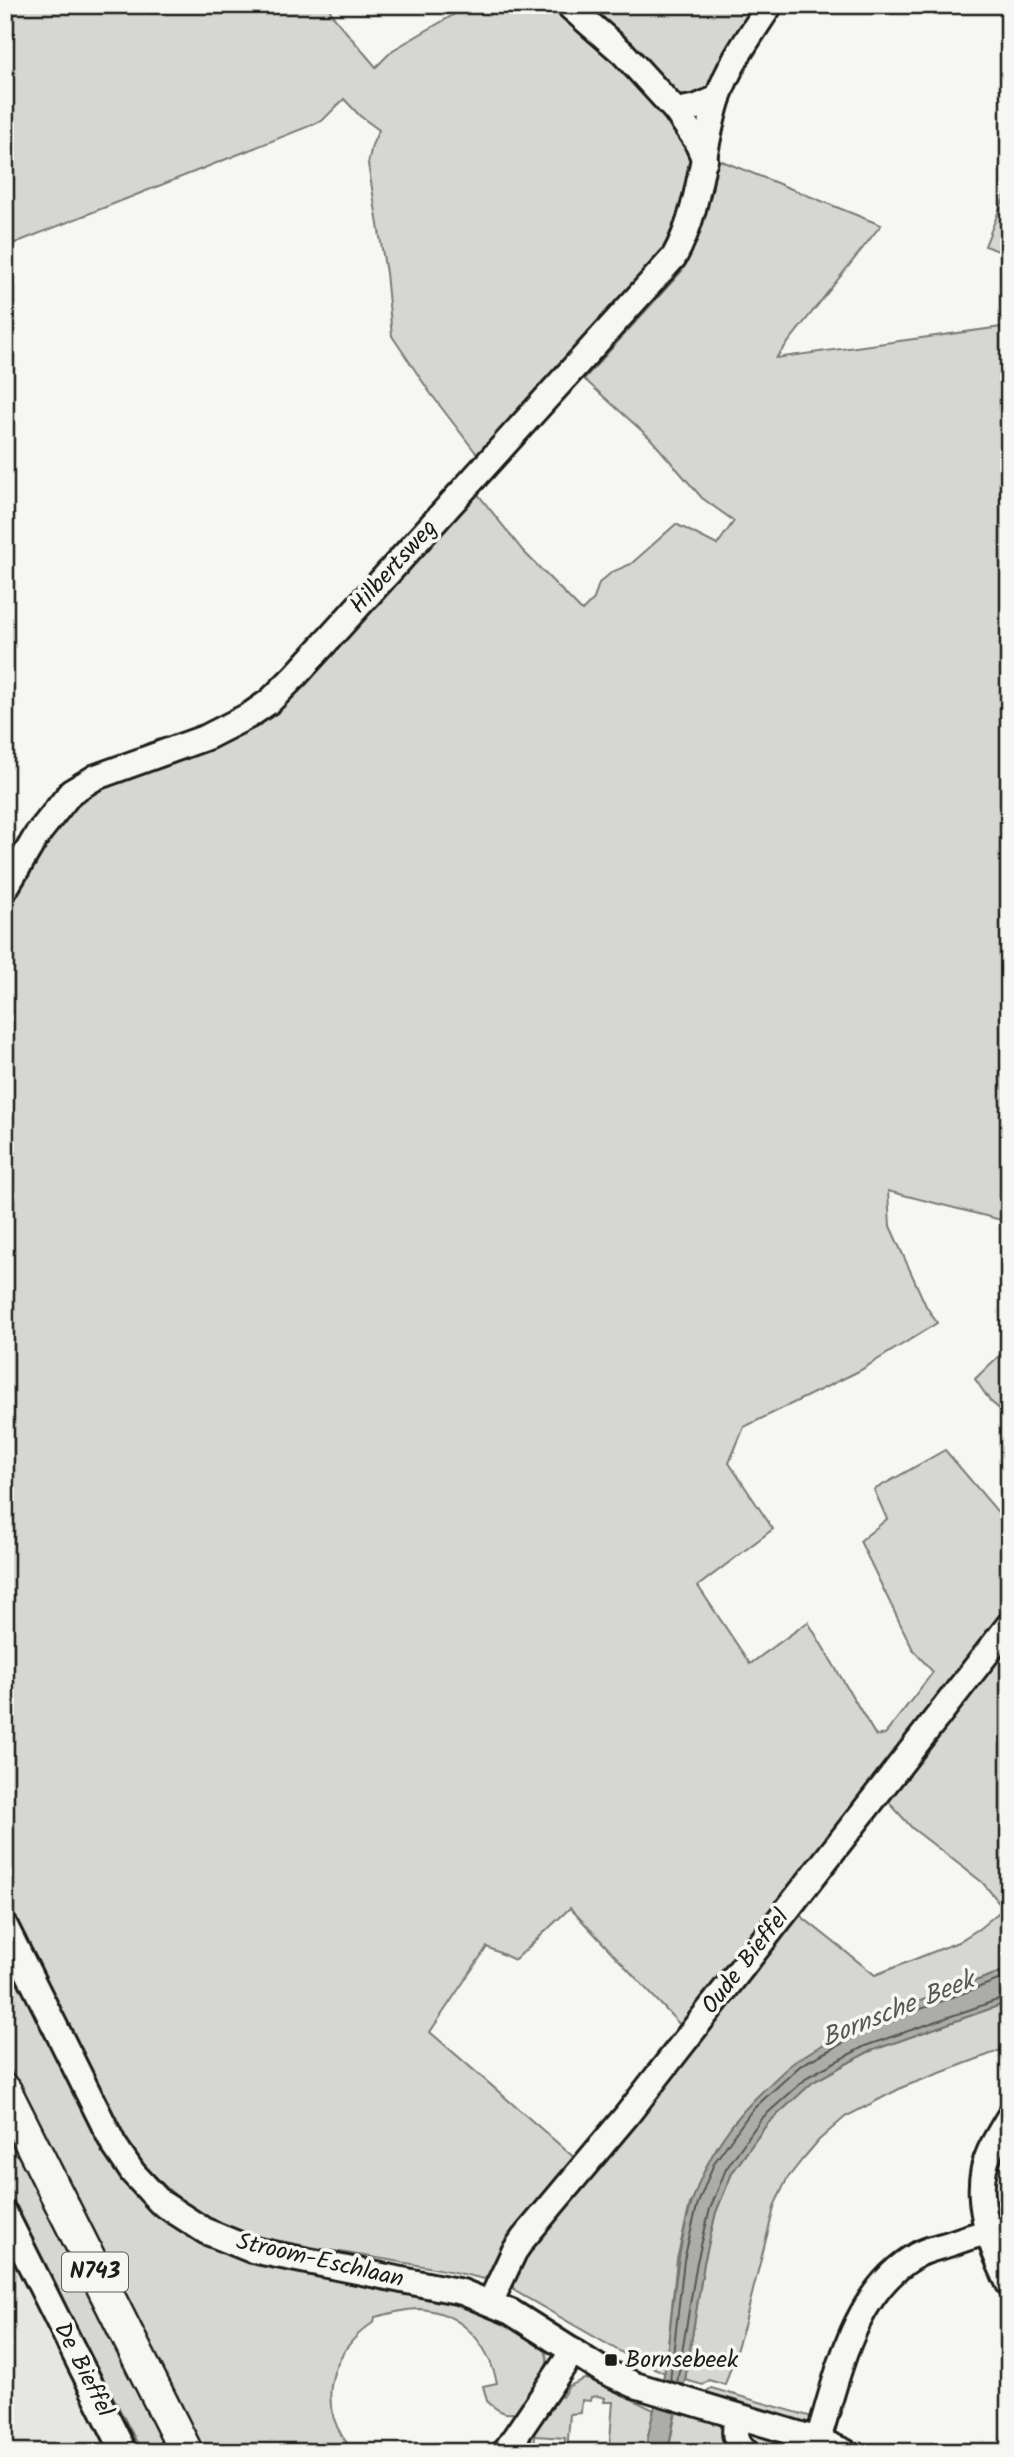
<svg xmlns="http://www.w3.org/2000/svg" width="1014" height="2457" viewBox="0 0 1014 2457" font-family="Kalam,sans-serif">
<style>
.built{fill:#e6e6e2}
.green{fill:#d6d6d2;stroke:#797977;stroke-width:2}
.water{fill:#acaca9;stroke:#727271;stroke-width:2}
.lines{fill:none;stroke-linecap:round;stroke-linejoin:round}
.shore{stroke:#565654;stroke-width:2}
.minor-casing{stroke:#1c1c1c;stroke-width:30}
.major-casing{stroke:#1c1c1c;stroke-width:37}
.minor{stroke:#f6f6f2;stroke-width:24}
.major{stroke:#f6f6f2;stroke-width:32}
.poi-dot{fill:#1c1c1c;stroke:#f6f6f2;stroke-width:2.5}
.labels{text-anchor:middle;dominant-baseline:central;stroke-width:7;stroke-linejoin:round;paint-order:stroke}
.shield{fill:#f6f6f2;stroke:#5d5d5c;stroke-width:2}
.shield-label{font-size:23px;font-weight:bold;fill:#1c1c1c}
.street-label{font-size:24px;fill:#1c1c1c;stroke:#f6f6f2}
.poi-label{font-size:24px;fill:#1c1c1c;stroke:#f6f6f2;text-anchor:start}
.water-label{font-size:26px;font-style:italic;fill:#565654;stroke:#f6f6f2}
</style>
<rect width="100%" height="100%" fill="#f6f6f2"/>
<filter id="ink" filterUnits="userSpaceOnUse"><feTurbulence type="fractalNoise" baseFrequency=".0143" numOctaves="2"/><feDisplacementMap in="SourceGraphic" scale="14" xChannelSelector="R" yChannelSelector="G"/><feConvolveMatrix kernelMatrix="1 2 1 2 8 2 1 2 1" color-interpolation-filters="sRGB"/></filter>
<g filter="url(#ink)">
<path class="built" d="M 5,2191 L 43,2264 L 142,2452 L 5,2452 Z"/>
<g class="green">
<path d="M 11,5 L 327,5 L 335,19 L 376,67 L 393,50 L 455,14 L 477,5 L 559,5 L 625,67 L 671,119 L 699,163 L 680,242 L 483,462 L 431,394 L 392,336 L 386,273 L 368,164 L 372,145 L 379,130 L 360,116 L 344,99 L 322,121 L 5,247 L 5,8 Z"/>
<path d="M 580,5 L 765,5 L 713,93 L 674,102 Z"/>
<path d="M 717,159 L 881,225 L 776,358 L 1009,326 L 1009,1222 L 888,1191 L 890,1226 L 926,1306 L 937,1323 L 859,1371 L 744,1427 L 729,1463 L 773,1529 L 698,1586 L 750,1664 L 808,1622 L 876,1736 L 885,1734 L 933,1672 L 913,1650 L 860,1541 L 887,1519 L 874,1490 L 945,1450 L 1009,1525 L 1009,1613 L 683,2028 L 570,1908 L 515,1960 L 487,1947 L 430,2032 L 577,2160 L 555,2189 L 516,2228 L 494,2271 L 484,2279 C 426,2264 365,2257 306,2246 C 270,2239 231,2233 200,2213 C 172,2196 151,2173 130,2148 L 5,1905 L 5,912 L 62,814 L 84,792 L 199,748 L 358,621 L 477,493 L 523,551 L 582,611 L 594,599 L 599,583 L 612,572 L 631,564 L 676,524 L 717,545 L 734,521 L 702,498 L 650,438 L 584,379 L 682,271 L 696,242 L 712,191 Z"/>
<path d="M 1009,185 L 1009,255 L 985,246 Z"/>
<path d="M 1009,1346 L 1009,1417 L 990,1401 L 975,1379 Z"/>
<path d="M 1009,1645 L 1009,1969 L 915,2003 L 857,2028 L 690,2204 L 677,2259 L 665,2373 L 628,2356 L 515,2291 L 512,2279 L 527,2247 L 797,1913 L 875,1975 L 958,1942 L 980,1928 L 1004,1908 L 982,1882 L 912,1828 L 887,1800 Z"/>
<path d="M 5,1943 L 174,2224 L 478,2305 L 543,2345 C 545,2351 548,2356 547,2362 C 546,2372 521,2411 512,2413 C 503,2415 493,2407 487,2401 L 483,2386 L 497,2383 C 488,2343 462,2312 419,2309 C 405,2309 389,2314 375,2317 L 374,2322 C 328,2352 313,2410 355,2452 L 201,2452 L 5,2059 Z"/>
<path d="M 1009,2002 L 1009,2059 L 1001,2050 L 903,2087 L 845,2117 L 819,2140 L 802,2160 L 787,2179 L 775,2204 L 744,2326 L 725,2385 L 709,2380 L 703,2385 L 685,2380 L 704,2263 L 716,2212 L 732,2173 L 767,2124 L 813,2082 L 868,2052 Z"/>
<path d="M 5,2118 L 172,2452 L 142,2452 L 5,2191 Z"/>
<path d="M 584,2379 L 592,2380 L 654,2410 L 645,2452 L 609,2452 L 613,2402 L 604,2402 L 605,2398 L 598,2396 L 591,2397 L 590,2401 L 582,2400 L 581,2413 L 570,2414 L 567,2452 L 564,2452 L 565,2438 L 535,2436 L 534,2452 L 523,2452 L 522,2445 L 556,2393 L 562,2397 L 569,2386 Z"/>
<path d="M 711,2388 L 809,2416 L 811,2421 L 806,2423 L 709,2394 L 707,2391 Z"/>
<path d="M 676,2412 L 721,2424 L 730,2452 C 718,2446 704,2439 695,2452 L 668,2452 Z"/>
<path d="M 742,2429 L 829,2452 L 764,2452 L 750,2445 Z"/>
</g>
<path class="water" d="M 1009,1969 L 1009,2002 L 868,2052 L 813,2082 L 767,2124 L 732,2173 L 716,2212 L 704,2263 L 685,2380 L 674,2417 L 668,2452 L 645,2452 C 648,2438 650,2424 654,2410 C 657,2396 663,2383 665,2369 C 680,2257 676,2170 767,2087 C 777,2078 787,2066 799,2059 C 862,2018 938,1995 1009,1969 Z"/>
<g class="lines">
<g class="shore">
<path d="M 670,2381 L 684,2260 L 697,2206 L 714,2163 L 752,2110 L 801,2065 L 860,2034 L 918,2010 L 1009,1976"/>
<path d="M 677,2383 L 697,2262 L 710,2209 L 726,2169 L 761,2119 L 809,2076 L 865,2046 L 1009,1996"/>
</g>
<defs>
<g id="minor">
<path d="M 568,5 L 623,53 L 676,111 L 697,107 L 718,98"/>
<path d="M 676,111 L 696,140 L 705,160"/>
<path d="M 5,889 L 37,835 L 71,792 L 96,777 L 207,737 L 250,715 L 270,701 L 296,675 L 674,257 C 702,207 701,149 719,95 C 730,63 752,33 770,5"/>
<path d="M 5,1926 L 114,2145 L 133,2173 L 160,2202 L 205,2231 L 252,2250 L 462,2292 L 511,2312 L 602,2370 L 635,2385 L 818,2440 L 845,2452"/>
<path d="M 1009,2117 C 1002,2129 995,2140 990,2151 C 970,2193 990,2245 1009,2284"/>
<path d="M 5,2214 L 120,2444 L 121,2452"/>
<path d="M 490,2303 L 514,2252 L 523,2239 L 627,2115 L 1009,1625"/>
<path d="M 737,2416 C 734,2431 733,2441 746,2452"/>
<path d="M 818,2440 C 838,2376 853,2291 917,2255 C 927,2249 941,2247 952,2243 C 971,2236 989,2231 1009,2228"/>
<path d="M 505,2452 L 573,2351"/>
</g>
<path id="major" d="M 5,2091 L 186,2452"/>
</defs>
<use href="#minor" class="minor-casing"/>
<use href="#major" class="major-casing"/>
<use href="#minor" class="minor"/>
<use href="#major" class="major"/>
</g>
</g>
<rect class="poi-dot" x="604" y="2353" width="14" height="14" rx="3.5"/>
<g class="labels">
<rect class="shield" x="62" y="2252.5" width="66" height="39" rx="5"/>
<g class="shield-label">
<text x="95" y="2272">N743</text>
</g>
<g class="street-label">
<text transform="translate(394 567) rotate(-48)">Hilbertsweg</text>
<text transform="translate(746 1962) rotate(-52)">Oude Bieffel</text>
<text transform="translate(320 2261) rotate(13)">Stroom-Eschlaan</text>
<text transform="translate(83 2370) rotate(63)">De Bieffel</text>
</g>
<g class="poi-label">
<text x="625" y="2360">Bornsebeek</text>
</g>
<g class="water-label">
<text transform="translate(898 2010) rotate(-22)">Bornsche Beek</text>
</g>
</g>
<rect width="1014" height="2457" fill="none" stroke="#f6f6f2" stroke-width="28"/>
<rect x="14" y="14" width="986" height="2429" fill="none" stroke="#1c1c1c" stroke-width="2.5" filter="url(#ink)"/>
</svg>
